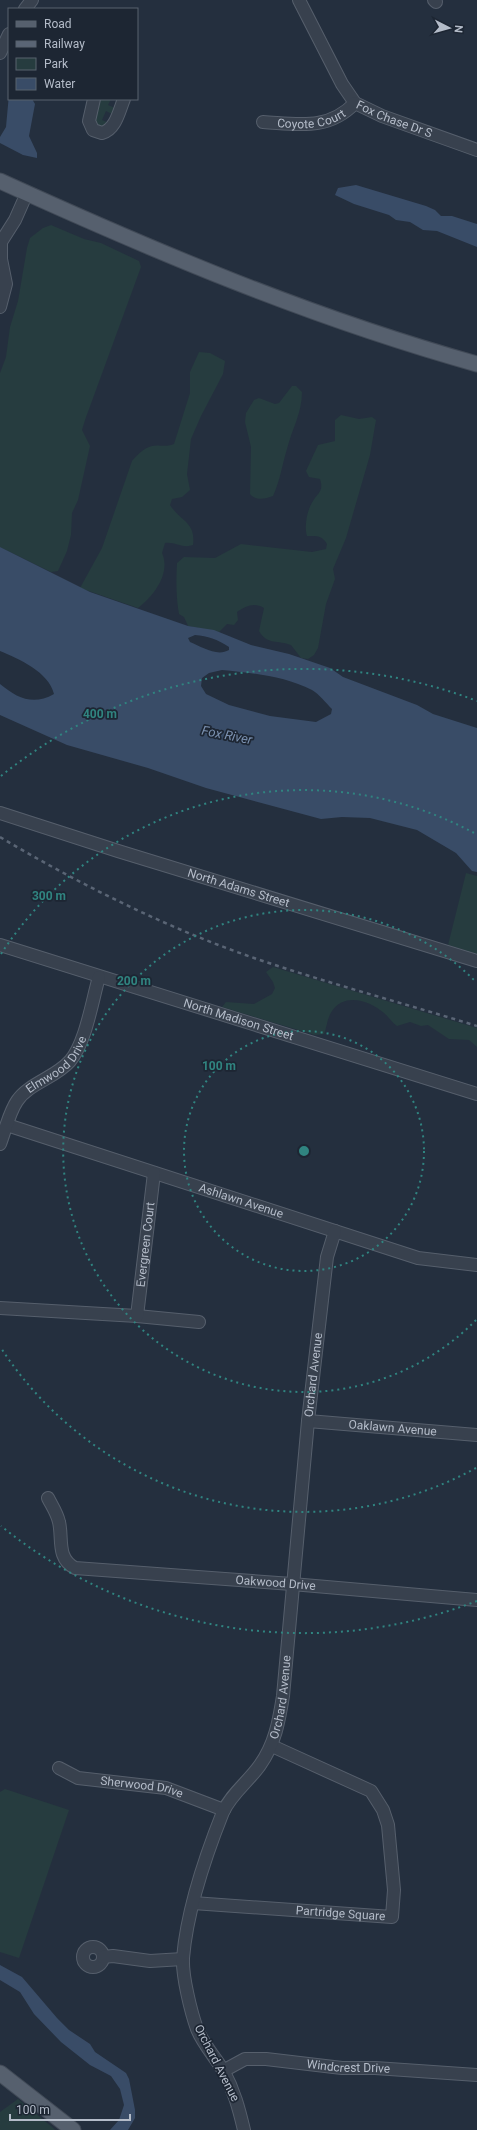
<svg xmlns="http://www.w3.org/2000/svg" width="477" height="2130" viewBox="0 0 477 2130" font-family="Roboto,sans-serif">
<style>
.green{fill:#263c3f}
.water{fill:#394c67;fill-rule:evenodd}
.lines{fill:none;stroke-linecap:round;stroke-linejoin:round}
.minor-casing{stroke:#565f6c;stroke-width:14}
.major-casing{stroke:#414a57;stroke-width:17}
.minor{stroke:#38414e;stroke-width:12}
.major{stroke:#56606e;stroke-width:15}
.rail{stroke:#5a6575;stroke-width:2.5;stroke-dasharray:4 4;stroke-linecap:butt}
.ring{fill:none;stroke:#308480;stroke-width:2;stroke-dasharray:2 4}
.labels{text-anchor:middle;dominant-baseline:central;stroke-width:3.5;stroke-linejoin:round;paint-order:stroke}
.street-label{font-size:12px;fill:#b4bcc9;stroke:#1d2633}
.water-label{font-size:13px;font-style:italic;fill:#7c92b1;stroke:#1d2633}
.centre{fill:#308480;stroke:#1d2633;stroke-width:2}
.ring-label{font-size:12px;text-anchor:middle;font-weight:bold;fill:#308480;stroke:#1d2633;stroke-width:3.5;stroke-linejoin:round;paint-order:stroke}
</style>
<rect width="100%" height="100%" fill="#242f3e"/>
<g class="green">
<path d="M 99,99 L 111,99 L 108,105 L 115,108 L 112,114 L 106,111 L 102,120 L 109,123 L 104,128 L 94,124 Z"/>
<path d="M 51,225 L 84,239 L 101,243 L 139,261 L 141,267 L 85,420 L 82,430 L 90,446 L 78,500 L 72,513 L 71,535 L 67,551 L 58,571 L 51,572 L 0,547 L 0,373 L 6,357 L 10,327 L 18,301 L 27,248 L 30,238 L 43,228 Z"/>
<path d="M 199,352 L 210,353 L 225,361 L 223,374 L 201,416 L 191,439 L 187,474 L 190,490 L 182,497 L 172,499 L 170,505 C 181,522 196,522 193,545 C 183,549 174,541 165,543 L 162,553 C 171,573 154,596 138,608 L 80,588 L 102,548 L 132,461 C 137,455 144,448 152,446 C 159,444 163,448 174,444 L 190,393 L 190,372 Z"/>
<path d="M 292,386 L 296,386 L 302,392 C 302,413 292,429 287,449 C 282,465 280,481 273,496 C 265,499 256,501 250,494 L 251,447 L 245,422 L 246,413 L 254,400 L 259,398 L 275,404 L 279,403 Z"/>
<path d="M 341,415 L 359,419 L 372,417 L 376,420 L 370,455 L 346,538 L 333,569 L 335,579 L 326,604 L 318,648 L 314,655 L 308,659 L 301,658 L 291,645 C 278,640 267,645 259,631 L 264,608 C 254,602 246,606 237,612 L 238,620 L 234,625 L 227,624 L 219,632 L 188,626 L 184,617 L 179,614 C 176,598 176,579 177,563 L 184,557 L 215,558 L 241,544 L 312,552 L 326,549 L 327,544 C 322,535 316,536 307,536 C 304,526 307,510 313,501 C 318,493 324,491 320,479 L 309,477 L 306,471 L 318,445 L 335,441 L 335,420 Z"/>
<path d="M 466,873 L 477,876 L 477,954 L 448,945 Z"/>
<path d="M 273,967 L 477,1028 L 477,1047 L 469,1040 L 449,1039 L 428,1025 L 421,1026 L 410,1022 L 397,1026 C 391,1022 389,1017 384,1013 C 370,1001 345,992 332,1011 C 327,1018 327,1027 324,1034 L 315,1035 L 222,1007 L 226,1002 L 254,1004 L 272,994 L 275,988 L 273,982 L 266,972 Z"/>
<path d="M 5,1789 L 69,1810 L 19,1958 L 0,1952 L 0,1792 Z"/>
<path d="M 18,2099 L 52,2127 L 55,2130 L 0,2130 L 0,2112 Z"/>
</g>
<g class="water">
<path d="M 9,94 L 9,99 L 32,99 L 35,104 L 29,136 L 37,153 L 37,158 L 23,155 L 0,143 L 0,137 L 6,127 Z"/>
<path d="M 356,185 L 426,206 L 435,210 L 441,216 L 452,216 L 477,224 L 477,247 L 437,231 L 423,230 L 410,222 L 396,220 L 389,215 L 354,204 L 335,195 L 338,188 Z"/>
<path d="M 0,547 L 90,592 L 188,626 L 214,630 L 251,645 L 289,654 L 330,668 L 343,677 L 417,705 L 433,714 L 477,728 L 477,872 L 472,871 L 456,853 L 417,830 L 370,818 L 342,817 L 321,819 L 206,788 L 148,768 L 67,745 L 0,715 L 0,684 C 17,698 33,706 54,694 C 49,672 19,659 0,651 ZM 195,635 C 208,636 217,639 229,647 L 229,650 C 217,657 202,647 190,642 L 188,638 ZM 222,670 C 252,673 284,676 312,690 C 319,694 326,703 332,709 L 331,714 L 316,722 L 270,716 L 229,705 L 206,694 L 201,686 L 202,678 L 209,673 Z"/>
<path d="M 0,1965 L 22,1977 L 57,2018 L 69,2030 L 90,2044 L 95,2052 L 126,2073 L 129,2079 L 135,2110 L 135,2118 L 128,2130 L 110,2130 L 119,2120 L 124,2105 L 120,2089 L 111,2076 L 90,2065 L 61,2042 L 34,2014 L 20,1992 L 0,1980 Z"/>
</g>
<g class="lines">
<defs>
<g id="minor">
<path id="s1" d="M 299,0 L 342,84 L 355,103 L 382,116 L 477,150"/>
<path d="M 434,0 L 436,2"/>
<path d="M 25,9 L 32,0"/>
<path d="M 0,53 L 9,34"/>
<path d="M 94,99 L 89,121 L 93,130 L 102,133 C 116,129 119,111 124,99"/>
<path id="s2" d="M 263,122 C 298,124 328,131 355,103"/>
<path d="M 0,307 L 6,284 L 1,259 L 1,242 L 15,220 L 27,193"/>
<path id="s3" d="M 0,813 L 118,851 L 477,961"/>
<path id="s4" d="M 0,945 L 477,1094"/>
<path id="s5" d="M 7,1125 L 418,1258 L 477,1265"/>
<path id="s6" d="M 0,1144 C 5,1131 9,1113 17,1101 C 29,1083 55,1078 70,1061 C 86,1042 92,1001 99,977"/>
<path d="M 0,1308 L 137,1316 L 199,1322"/>
<path id="s7" d="M 137,1316 L 154,1173"/>
<path id="s8" d="M 308,1421 L 477,1435"/>
<path id="s9" d="M 48,1498 C 52,1506 57,1513 59,1522 C 63,1538 56,1558 75,1568 L 292,1584 L 477,1600"/>
<path id="s10" d="M 59,1768 L 78,1778 L 166,1788 L 224,1810"/>
<path id="s11" d="M 193,1903 L 392,1917 L 394,1890 L 388,1825 L 383,1810 L 371,1791 L 272,1746"/>
<circle cx="93" cy="1957" r="10"/>
<path d="M 103,1957 L 113,1956 L 150,1961 L 183,1959"/>
<path id="s12" d="M 223,2071 L 245,2059 L 266,2059 L 342,2068 L 375,2068 L 477,2075"/>
<path id="s13" d="M 244,2130 C 239,2109 234,2090 223,2070 C 215,2057 203,2044 197,2029 C 191,2012 182,1976 183,1958 C 187,1910 205,1857 223,1812 C 231,1794 249,1781 260,1765 C 275,1744 279,1721 283,1696 L 308,1421 L 327,1257 L 335,1231"/>
</g>
<g id="major">
<path d="M 0,181 C 156,252 312,318 477,364"/>
<path d="M 0,2073 L 73,2130"/>
</g>
</defs>
<use href="#minor" class="minor-casing"/>
<use href="#major" class="major-casing"/>
<use href="#minor" class="minor"/>
<use href="#major" class="major"/>
<path class="rail" d="M 0,837 C 79,884 167,928 254,958 C 327,983 403,1003 477,1026"/>
</g>
<g class="ring">
<circle cx="304" cy="1151" r="120"/>
<path d="M476 1320A241 241 0 1 1 476 982"/>
<path d="M476 1468A361 361 0 0 1 1 1348M1 954A361 361 0 0 1 476 834"/>
<path d="M477 1601A482 482 0 0 1 1 1526M1 776A482 482 0 0 1 477 701"/>
</g>
<g class="labels">
<g class="street-label">
<text stroke="none"><textPath href="#s2" startOffset="49">Coyote Court</textPath></text>
<text stroke="none"><textPath href="#s1" startOffset="160">Fox Chase Dr S</textPath></text>
<text stroke="none"><textPath href="#s3" startOffset="250">North Adams Street</textPath></text>
<text stroke="none"><textPath href="#s4" startOffset="250">North Madison Street</textPath></text>
<text stroke="none"><textPath href="#s6" startOffset="101">Elmwood Drive</textPath></text>
<text stroke="none"><textPath href="#s5" startOffset="246">Ashlawn Avenue</textPath></text>
<text stroke="none"><textPath href="#s7" startOffset="72">Evergreen Court</textPath></text>
<text stroke="none"><textPath href="#s13" startOffset="793">Orchard Avenue</textPath></text>
<text stroke="none"><textPath href="#s8" startOffset="85">Oaklawn Avenue</textPath></text>
<text stroke="none"><textPath href="#s9" startOffset="279">Oakwood Drive</textPath></text>
<text stroke="none"><textPath href="#s13" startOffset="469">Orchard Avenue</textPath></text>
<text stroke="none"><textPath href="#s10" startOffset="86">Sherwood Drive</textPath></text>
<text stroke="none"><textPath href="#s11" startOffset="148">Partridge Square</textPath></text>
<text transform="translate(217 2063) rotate(63)">Orchard Avenue</text>
<text stroke="none"><textPath href="#s12" startOffset="129">Windcrest Drive</textPath></text>
</g>
<g class="water-label">
<text transform="translate(227 735) rotate(11)">Fox River</text>
</g>
</g>
<circle cx="304" cy="1151" r="6" class="centre"/>
<g class="ring-label">
<text x="100" y="718">400 m</text>
<text x="49" y="900">300 m</text>
<text x="134" y="985">200 m</text>
<text x="219" y="1070">100 m</text>
</g>
<rect x="8" y="8" width="130" height="92" fill="#1d2633" stroke="#59626f"/>
<rect x="16" y="21" width="20" height="6" fill="#56606e" stroke="#59626f"/>
<text x="44" y="28" font-size="12" fill="#b4bcc9">Road</text>
<rect x="16" y="41" width="20" height="6" fill="#5a6575" stroke="#59626f"/>
<text x="44" y="48" font-size="12" fill="#b4bcc9">Railway</text>
<rect x="16" y="58" width="20" height="12" fill="#263c3f" stroke="#59626f"/>
<text x="44" y="68" font-size="12" fill="#b4bcc9">Park</text>
<rect x="16" y="78" width="20" height="12" fill="#394c67" stroke="#59626f"/>
<text x="44" y="88" font-size="12" fill="#b4bcc9">Water</text>
<g transform="translate(449 28) rotate(96)" stroke="#1d2633" stroke-width="3" paint-order="stroke">
<path d="M0-3L7 15L0 10L-7 15Z" fill="#b4bcc9"/>
<text y="-6" font-size="11" font-weight="bold" text-anchor="middle" fill="#b4bcc9">N</text>
</g>
<path d="M10 2114v6h120v-6" fill="none" stroke="#b4bcc9" stroke-width="2"/>
<text x="16" y="2114" font-size="12" fill="#b4bcc9" stroke="#1d2633" stroke-width="3" paint-order="stroke">100 m</text>
</svg>
